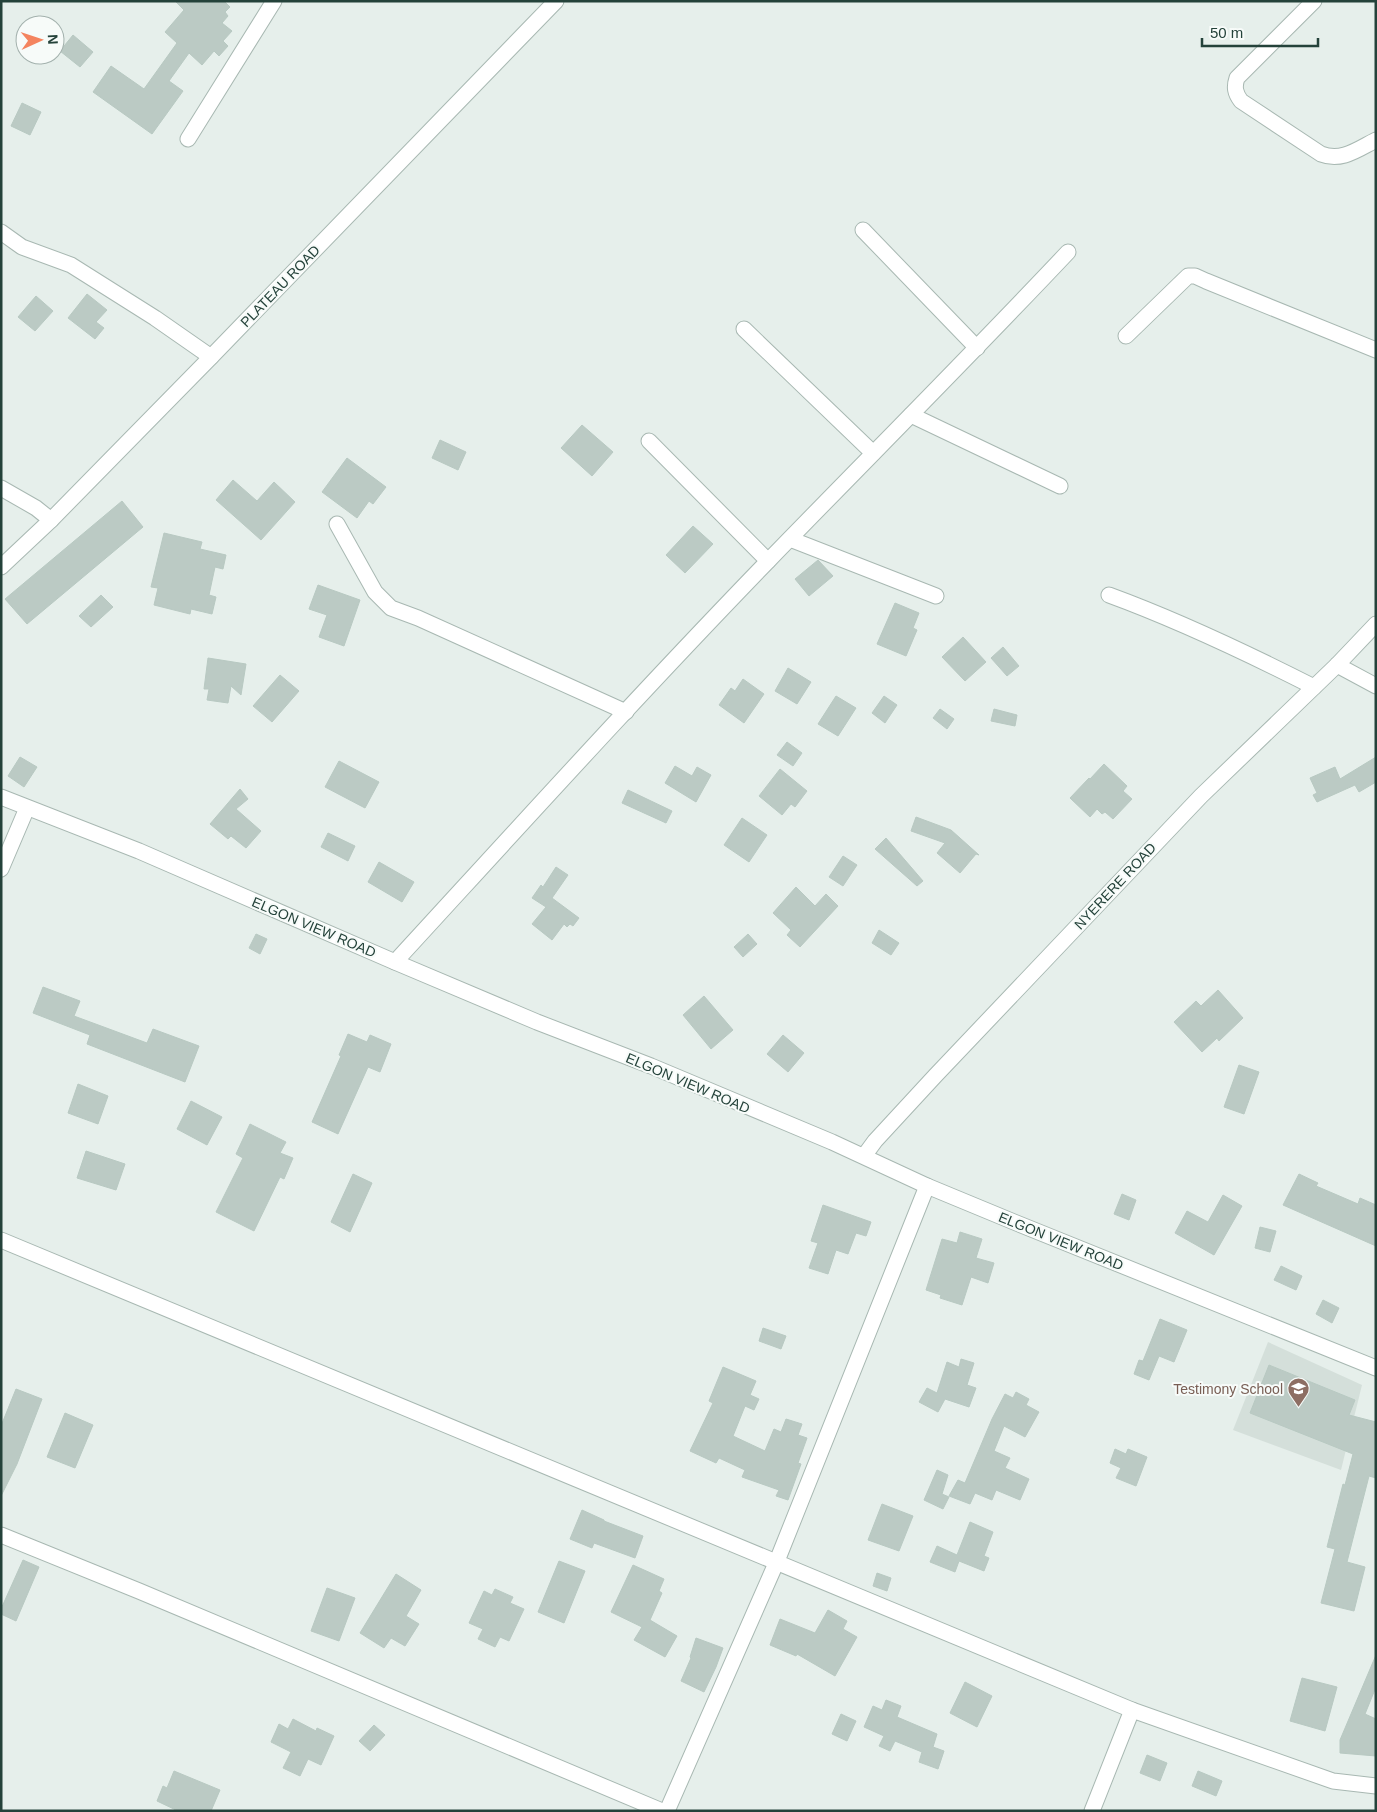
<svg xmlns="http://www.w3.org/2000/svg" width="1377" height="1812" viewBox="0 0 1377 1812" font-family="Helvetica,sans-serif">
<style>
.built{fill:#d4dfda}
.building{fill:#bbcac4;stroke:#b8c9c2}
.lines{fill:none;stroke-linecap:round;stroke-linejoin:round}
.minor-casing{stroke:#a8b8b2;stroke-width:17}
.minor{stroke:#fff;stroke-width:15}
.labels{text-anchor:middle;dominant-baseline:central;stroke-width:4;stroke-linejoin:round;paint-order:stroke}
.street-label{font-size:14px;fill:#24423a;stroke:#f7fbf9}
.education-label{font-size:14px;fill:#785e54;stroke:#f7fbf9;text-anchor:end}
</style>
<rect width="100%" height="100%" fill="#e6efeb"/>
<path class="built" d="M 1268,1342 L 1362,1385 L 1341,1470 L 1233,1430 Z"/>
<g class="building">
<path d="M 175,1 L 224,1 L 230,7 L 225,12 L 228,16 L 222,23 L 232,31 L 223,41 L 228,46 L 219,56 L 214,51 L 202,65 L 189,53 L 169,81 L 183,91 L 152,134 L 93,92 L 111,66 L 144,89 L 177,43 L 165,32 L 184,10 Z"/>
<path d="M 73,35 L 93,52 L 80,67 L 60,51 Z"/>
<path d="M 22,103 L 41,112 L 30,135 L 11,126 Z"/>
<path d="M 87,294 L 107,310 L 96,322 L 104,328 L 95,339 L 68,318 Z"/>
<path d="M 36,296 L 53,311 L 35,331 L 18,317 Z"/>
<path d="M 582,425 L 613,452 L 592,476 L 561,448 Z"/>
<path d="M 440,440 L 466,452 L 458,470 L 432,458 Z"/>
<path d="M 347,458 L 386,487 L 373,504 L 369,501 L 357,518 L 322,492 Z"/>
<path d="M 233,480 L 257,501 L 274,482 L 295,502 L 261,540 L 216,500 Z"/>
<path d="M 122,501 L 143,527 L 27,624 L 5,599 Z"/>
<path d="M 693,526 L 713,544 L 685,573 L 666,555 Z"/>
<path d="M 164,533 L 202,542 L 200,549 L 226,555 L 223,569 L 215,567 L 209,595 L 216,597 L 212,614 L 191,609 L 190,614 L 154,605 L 158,588 L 151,587 Z"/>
<path d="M 818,560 L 833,576 L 809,596 L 795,579 Z"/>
<path d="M 318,585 L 360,600 L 344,646 L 319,637 L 327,615 L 309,609 Z"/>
<path d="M 101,595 L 113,607 L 91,627 L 79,616 Z"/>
<path d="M 895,603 L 919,613 L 913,628 L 917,630 L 906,656 L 877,644 Z"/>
<path d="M 963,637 L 986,662 L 965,681 L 942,657 Z"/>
<path d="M 1003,647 L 1019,666 L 1007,676 L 991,658 Z"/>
<path d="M 208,658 L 246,664 L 241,695 L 231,686 L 228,703 L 207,700 L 209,689 L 204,689 Z"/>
<path d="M 788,668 L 811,682 L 797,704 L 775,691 Z"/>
<path d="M 280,675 L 299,691 L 272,722 L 253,706 Z"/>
<path d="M 743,679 L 764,694 L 744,723 L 719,705 L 731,688 L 735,691 Z"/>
<path d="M 836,696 L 856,708 L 838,736 L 818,724 Z"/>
<path d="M 884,696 L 897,705 L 885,723 L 872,713 Z"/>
<path d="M 940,709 L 954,719 L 947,729 L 933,718 Z"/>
<path d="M 994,709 L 1017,715 L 1015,726 L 991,721 Z"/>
<path d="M 787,742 L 802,753 L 793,766 L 777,755 Z"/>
<path d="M 20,757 L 37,767 L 24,787 L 8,776 Z"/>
<path d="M 1376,757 L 1376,782 L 1359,792 L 1355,785 L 1317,802 L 1313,795 L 1317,793 L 1310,778 L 1335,767 L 1340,779 Z"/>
<path d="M 339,761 L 379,782 L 365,808 L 325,787 Z"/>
<path d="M 1104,764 L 1127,786 L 1123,791 L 1132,799 L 1113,819 L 1105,812 L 1102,814 L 1097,809 L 1090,817 L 1070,798 L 1089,778 L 1090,779 Z"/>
<path d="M 675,766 L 692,776 L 697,767 L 711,775 L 696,802 L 665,783 Z"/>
<path d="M 780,769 L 807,791 L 795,807 L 791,804 L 782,815 L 759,796 Z"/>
<path d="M 240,789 L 248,799 L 236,809 L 261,831 L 246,848 L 231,836 L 228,839 L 210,824 Z"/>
<path d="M 628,790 L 672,811 L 666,823 L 622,803 Z"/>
<path d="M 916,817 L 951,830 L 979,855 L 976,854 L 960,873 L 937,853 L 945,843 L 911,831 Z"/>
<path d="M 742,818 L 767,835 L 749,862 L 724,845 Z"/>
<path d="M 328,833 L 355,846 L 348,861 L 321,847 Z"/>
<path d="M 886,838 L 923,881 L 917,886 L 875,849 Z"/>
<path d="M 843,856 L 857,865 L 843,886 L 829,877 Z"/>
<path d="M 379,862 L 414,882 L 402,902 L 368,882 Z"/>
<path d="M 556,867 L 568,875 L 552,898 L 579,918 L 573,926 L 570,924 L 567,927 L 564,924 L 552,940 L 532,924 L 546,907 L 532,898 L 541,885 L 543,887 Z"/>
<path d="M 796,887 L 815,906 L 826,894 L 838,906 L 800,947 L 787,935 L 791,930 L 773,913 Z"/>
<path d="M 879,930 L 899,943 L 891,955 L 872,943 Z"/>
<path d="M 256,934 L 267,939 L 260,954 L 249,948 Z"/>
<path d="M 748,934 L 757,944 L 743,957 L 734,947 Z"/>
<path d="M 43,987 L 80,1001 L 74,1016 L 147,1043 L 153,1029 L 199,1046 L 185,1082 L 87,1044 L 90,1035 L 33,1013 Z"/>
<path d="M 1218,990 L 1243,1018 L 1219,1041 L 1217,1038 L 1202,1052 L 1174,1022 L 1196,1001 L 1201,1006 Z"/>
<path d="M 704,996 L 733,1030 L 711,1049 L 683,1015 Z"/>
<path d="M 348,1034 L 367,1042 L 370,1035 L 391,1044 L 380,1072 L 368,1067 L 338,1134 L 312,1122 L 341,1056 L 339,1055 Z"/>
<path d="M 783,1035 L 804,1053 L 788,1072 L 767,1054 Z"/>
<path d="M 1239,1065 L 1259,1072 L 1244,1114 L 1224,1107 Z"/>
<path d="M 78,1084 L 108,1096 L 98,1124 L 68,1113 Z"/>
<path d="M 191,1101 L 222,1117 L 207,1145 L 177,1129 Z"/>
<path d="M 250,1124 L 286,1142 L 280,1153 L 293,1158 L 284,1179 L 280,1177 L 254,1231 L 216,1212 L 243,1158 L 236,1154 Z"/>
<path d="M 86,1151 L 125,1164 L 116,1190 L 77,1178 Z"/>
<path d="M 353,1174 L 372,1183 L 350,1232 L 331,1222 Z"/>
<path d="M 1299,1174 L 1318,1183 L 1316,1186 L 1358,1204 L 1360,1198 L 1376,1205 L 1376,1246 L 1283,1205 Z"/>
<path d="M 1122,1194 L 1136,1200 L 1129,1220 L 1114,1214 Z"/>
<path d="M 1223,1195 L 1242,1206 L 1214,1255 L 1175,1233 L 1187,1211 L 1208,1222 Z"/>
<path d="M 823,1205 L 871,1222 L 866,1236 L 856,1233 L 848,1254 L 836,1250 L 828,1274 L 809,1268 L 818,1243 L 811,1241 Z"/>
<path d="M 1260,1227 L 1276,1231 L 1270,1252 L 1255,1248 Z"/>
<path d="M 960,1232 L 982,1239 L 976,1258 L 994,1263 L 988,1283 L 971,1277 L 962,1305 L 940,1298 L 941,1295 L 926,1290 L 942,1239 L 957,1243 Z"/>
<path d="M 1281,1266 L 1302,1276 L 1296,1290 L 1274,1280 Z"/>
<path d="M 1323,1300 L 1339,1308 L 1332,1323 L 1316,1314 Z"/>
<path d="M 1160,1319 L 1187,1330 L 1174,1362 L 1159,1356 L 1149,1380 L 1134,1374 L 1139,1360 L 1143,1361 Z"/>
<path d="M 763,1328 L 786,1336 L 781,1349 L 759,1341 Z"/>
<path d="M 961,1359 L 974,1363 L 967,1385 L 976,1388 L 969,1407 L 945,1399 L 938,1412 L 919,1402 L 927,1388 L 937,1393 L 947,1362 L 959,1367 Z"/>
<path d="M 1269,1365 L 1355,1400 L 1349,1415 L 1376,1422 L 1376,1478 L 1369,1476 L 1347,1562 L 1365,1567 L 1354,1611 L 1321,1603 L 1335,1549 L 1327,1547 L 1343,1484 L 1345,1485 L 1353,1454 L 1250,1413 Z"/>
<path d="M 723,1367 L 756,1381 L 750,1395 L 759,1399 L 754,1410 L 745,1406 L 733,1436 L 765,1451 L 774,1429 L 781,1432 L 786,1419 L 802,1424 L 798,1435 L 807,1438 L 798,1463 L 801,1464 L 788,1500 L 776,1496 L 779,1490 L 742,1477 L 745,1470 L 719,1458 L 716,1463 L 690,1451 L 713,1403 L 709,1401 Z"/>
<path d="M 16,1389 L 42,1399 L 17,1464 L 1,1496 L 1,1426 Z"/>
<path d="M 1016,1392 L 1029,1399 L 1026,1405 L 1039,1412 L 1025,1437 L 1004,1426 L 994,1451 L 1010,1458 L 1005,1468 L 1029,1479 L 1020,1500 L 996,1490 L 992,1500 L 975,1493 L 970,1504 L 949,1496 L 958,1480 L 965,1483 L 992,1419 L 1005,1394 L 1013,1398 Z"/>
<path d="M 65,1413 L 93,1425 L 75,1468 L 47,1457 Z"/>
<path d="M 1115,1449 L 1126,1454 L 1128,1449 L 1147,1457 L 1136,1486 L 1116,1478 L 1121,1468 L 1110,1463 Z"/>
<path d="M 937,1470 L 948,1475 L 942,1494 L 949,1497 L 943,1509 L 924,1500 Z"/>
<path d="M 882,1504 L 913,1516 L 899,1551 L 868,1540 Z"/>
<path d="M 582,1510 L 604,1520 L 604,1521 L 643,1536 L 635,1558 L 594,1543 L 592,1548 L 570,1539 Z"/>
<path d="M 970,1522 L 993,1532 L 984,1556 L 989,1558 L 984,1571 L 959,1561 L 955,1572 L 930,1562 L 937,1546 L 957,1555 Z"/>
<path d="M 23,1560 L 39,1567 L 16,1621 L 1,1614 L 1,1609 Z"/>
<path d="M 559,1561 L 585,1571 L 564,1623 L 538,1612 Z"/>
<path d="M 633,1565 L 664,1579 L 659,1591 L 662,1593 L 650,1620 L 677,1636 L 665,1657 L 634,1640 L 642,1627 L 611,1612 Z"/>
<path d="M 877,1573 L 891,1578 L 887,1591 L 873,1586 Z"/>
<path d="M 396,1574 L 421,1590 L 406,1616 L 419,1624 L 405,1646 L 391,1638 L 384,1648 L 360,1633 Z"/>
<path d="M 327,1588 L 355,1598 L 339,1641 L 311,1631 Z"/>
<path d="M 495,1589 L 513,1597 L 510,1603 L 524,1609 L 509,1641 L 500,1637 L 495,1647 L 478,1639 L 483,1629 L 469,1623 L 484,1591 L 492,1595 Z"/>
<path d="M 828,1610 L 847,1621 L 843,1629 L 857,1637 L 835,1676 L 797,1654 L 796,1656 L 770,1645 L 780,1619 L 815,1633 Z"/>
<path d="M 696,1638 L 723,1648 L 716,1667 L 704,1692 L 681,1681 L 691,1658 L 690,1657 Z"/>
<path d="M 1376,1655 L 1376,1687 L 1365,1714 L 1376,1719 L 1376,1756 L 1340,1753 L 1340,1740 Z"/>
<path d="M 1302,1678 L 1337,1687 L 1325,1731 L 1290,1721 Z"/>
<path d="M 965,1682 L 992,1696 L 977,1727 L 950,1713 Z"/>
<path d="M 886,1700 L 901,1706 L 897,1717 L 937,1734 L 933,1747 L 944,1751 L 938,1769 L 919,1762 L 922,1752 L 895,1741 L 890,1751 L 879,1746 L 884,1736 L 864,1727 L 873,1706 L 882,1710 Z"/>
<path d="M 841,1714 L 856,1721 L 847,1741 L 832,1734 Z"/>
<path d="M 293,1719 L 316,1731 L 317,1728 L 334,1736 L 321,1765 L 308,1759 L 300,1776 L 283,1768 L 291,1752 L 271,1742 L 279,1724 L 288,1729 Z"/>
<path d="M 374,1725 L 385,1735 L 370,1751 L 359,1741 Z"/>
<path d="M 1147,1755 L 1167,1763 L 1160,1781 L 1140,1773 Z"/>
<path d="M 174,1771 L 220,1790 L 211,1811 L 178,1811 L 157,1801 L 163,1786 L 167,1788 Z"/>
<path d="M 1198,1771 L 1222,1781 L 1216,1796 L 1192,1786 Z"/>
</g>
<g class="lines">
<defs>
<g id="minor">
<path d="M 1314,1 L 1237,78 C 1234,87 1235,93 1241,101 L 1321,154 C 1342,162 1358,149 1376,140"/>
<path d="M 188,139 L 274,1"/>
<path d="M 863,230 L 977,348"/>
<path d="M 1,232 L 22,247 L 71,265 L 155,318 L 211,357"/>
<path d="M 744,329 L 873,453"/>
<path d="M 1126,336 L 1188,276 L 1195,276 L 1206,281 L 1376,350"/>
<path d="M 911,415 L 1060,486"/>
<path d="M 649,441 L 768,561"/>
<path d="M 1,488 L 36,508 L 51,520"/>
<path d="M 337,524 L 375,592 L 391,608 L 418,618 L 626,712"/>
<path d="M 790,539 L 936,596"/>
<path d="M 1,567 L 51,520 L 211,357 L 556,1"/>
<path d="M 1109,595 C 1180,621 1247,653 1314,687"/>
<path d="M 1337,665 L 1376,686"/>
<path d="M 1,797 L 139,851 L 395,962 L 537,1022 L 651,1066 L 832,1142 L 927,1186 L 1014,1222 L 1376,1368"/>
<path d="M 1,869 L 27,808"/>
<path d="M 395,962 C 519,827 642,691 770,559 C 869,457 970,356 1068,252"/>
<path d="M 864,1156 L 875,1141 L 935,1076 L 1201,796 L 1337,665 L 1376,624"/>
<path d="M 1,1240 L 1132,1710 L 1333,1781 L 1376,1786"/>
<path d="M 1,1535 L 139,1591 L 662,1811"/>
<path d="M 667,1811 L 777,1561 L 927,1186"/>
<path d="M 1092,1811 L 1132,1710"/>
</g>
</defs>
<use href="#minor" class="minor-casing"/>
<use href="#minor" class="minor"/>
</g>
<defs>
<symbol id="school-pin" viewBox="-11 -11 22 30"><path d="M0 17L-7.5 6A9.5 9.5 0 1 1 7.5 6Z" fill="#8d6e63" stroke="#f7fbf9"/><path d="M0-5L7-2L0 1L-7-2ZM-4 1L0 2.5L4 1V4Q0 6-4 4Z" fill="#fff"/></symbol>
</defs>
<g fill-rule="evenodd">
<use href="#school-pin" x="1286" y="1376" width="25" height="34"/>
</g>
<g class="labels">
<g class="street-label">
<text transform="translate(280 286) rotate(-46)">PLATEAU ROAD</text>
<text transform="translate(1115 886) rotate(-47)">NYERERE ROAD</text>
<text transform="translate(314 927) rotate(23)">ELGON VIEW ROAD</text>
<text transform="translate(688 1083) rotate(23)">ELGON VIEW ROAD</text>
<text transform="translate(1061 1241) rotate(22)">ELGON VIEW ROAD</text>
</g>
<g class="education-label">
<text x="1283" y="1389">Testimony School</text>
</g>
</g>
<rect width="1377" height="1812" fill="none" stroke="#24423a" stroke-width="5"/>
<g transform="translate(40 40) rotate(87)"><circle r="24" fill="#f7fbf9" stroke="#a3b1ad"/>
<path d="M0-4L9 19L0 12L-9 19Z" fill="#f4845f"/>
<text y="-8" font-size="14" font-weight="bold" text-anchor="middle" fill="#24423a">N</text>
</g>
<path d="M1202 38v8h116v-8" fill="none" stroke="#24423a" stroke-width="2.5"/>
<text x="1210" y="38" font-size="15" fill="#24423a" stroke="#f7fbf9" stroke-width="4" paint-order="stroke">50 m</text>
</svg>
